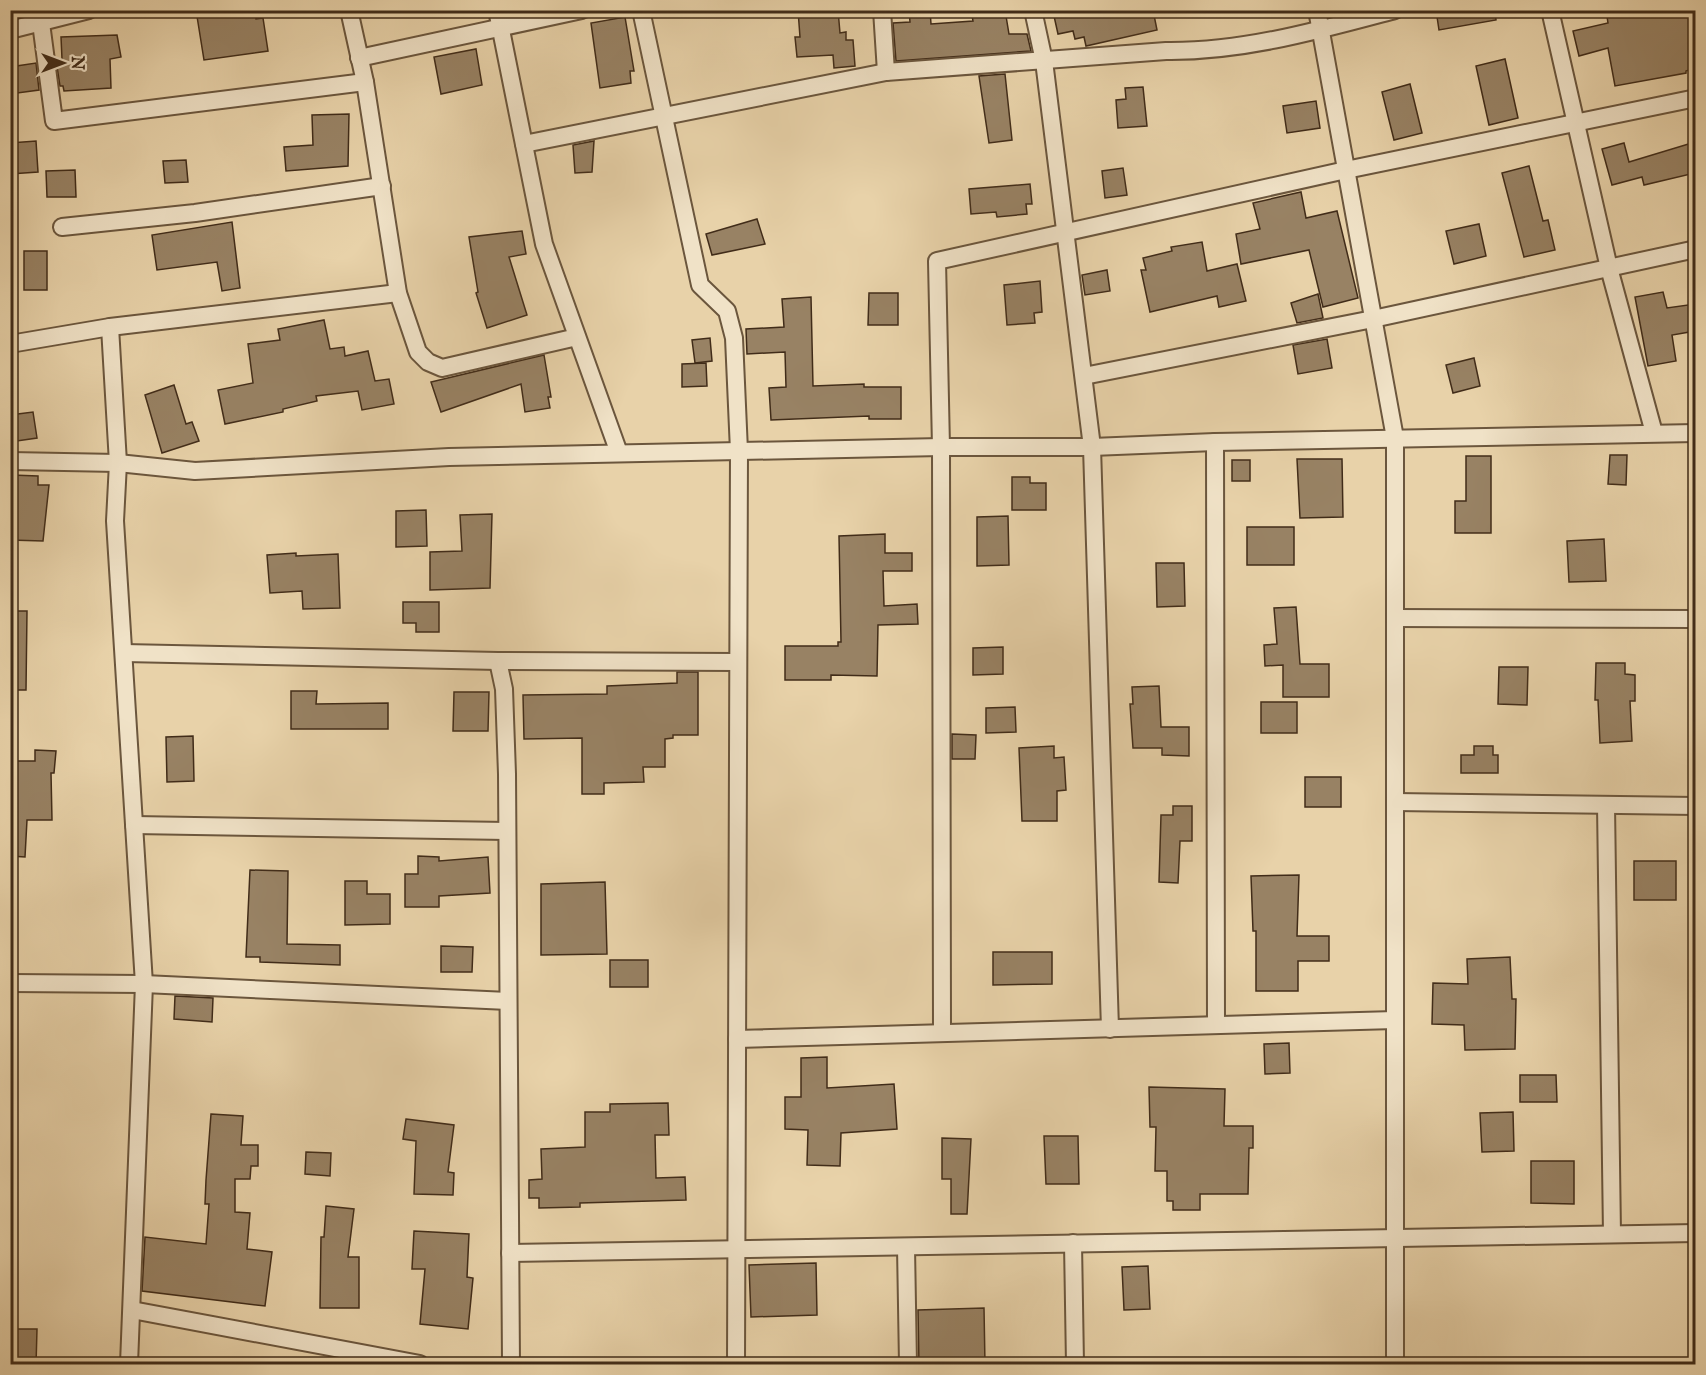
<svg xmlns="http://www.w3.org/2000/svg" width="1706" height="1375" viewBox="0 0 1706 1375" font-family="'IM FELL English',serif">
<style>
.building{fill:#988264;stroke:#412c19;stroke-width:1.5}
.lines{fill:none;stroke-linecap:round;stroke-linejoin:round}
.street-casing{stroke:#6b563d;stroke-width:20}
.street{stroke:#f0e2c7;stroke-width:16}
</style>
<rect width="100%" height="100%" fill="#e8d2a9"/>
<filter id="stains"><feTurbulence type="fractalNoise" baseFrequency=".00333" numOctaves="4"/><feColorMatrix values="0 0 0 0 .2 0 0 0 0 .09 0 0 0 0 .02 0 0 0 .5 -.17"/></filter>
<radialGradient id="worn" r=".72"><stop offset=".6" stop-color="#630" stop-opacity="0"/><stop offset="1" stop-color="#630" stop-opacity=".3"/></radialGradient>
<g class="building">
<path d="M 196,10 L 255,10 L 256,19 L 263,18 L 268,51 L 204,60 Z"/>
<path d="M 798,10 L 838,10 L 840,33 L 846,32 L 846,40 L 853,40 L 855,66 L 834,68 L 833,55 L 797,57 L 795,37 L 800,37 Z"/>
<path d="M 909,10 L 930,10 L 931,24 L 973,21 L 971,10 L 1005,10 L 1009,34 L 1027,34 L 1031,51 L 896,61 L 893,23 L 910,22 Z"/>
<path d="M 1076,10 L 1153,10 L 1157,30 L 1086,46 L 1084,37 L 1075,39 L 1073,31 L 1058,34 L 1054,16 Z"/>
<path d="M 1436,10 L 1495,10 L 1496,20 L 1439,30 Z"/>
<path d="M 1606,10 L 1636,10 L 1637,15 L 1658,10 L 1695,10 L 1695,68 L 1686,71 L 1686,73 L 1615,86 L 1608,48 L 1579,56 L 1573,31 L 1608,23 Z"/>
<path d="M 625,17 L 634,71 L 630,71 L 631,83 L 600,88 L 591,23 Z"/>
<path d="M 117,35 L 121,57 L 110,59 L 111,88 L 64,91 L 63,86 L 60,86 L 56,60 L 62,59 L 61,37 Z"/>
<path d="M 476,49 L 482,85 L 441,94 L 434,57 Z"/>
<path d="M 1505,59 L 1518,118 L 1489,125 L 1476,66 Z"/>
<path d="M 36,63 L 39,90 L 10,94 L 10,67 Z"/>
<path d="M 1005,74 L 1012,140 L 989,143 L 979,76 Z"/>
<path d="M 1410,84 L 1422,133 L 1394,140 L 1382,92 Z"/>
<path d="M 1143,87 L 1147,126 L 1118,128 L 1116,100 L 1126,99 L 1125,88 Z"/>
<path d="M 1316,101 L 1320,128 L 1287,133 L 1283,106 Z"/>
<path d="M 349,114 L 348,166 L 286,171 L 284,147 L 313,145 L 312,115 Z"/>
<path d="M 36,141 L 38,172 L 10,174 L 10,143 Z"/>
<path d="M 594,141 L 592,172 L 575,173 L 573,145 Z"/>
<path d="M 1695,142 L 1695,173 L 1644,185 L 1642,177 L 1612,185 L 1602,149 L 1624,143 L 1629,162 Z"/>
<path d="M 186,160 L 188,182 L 165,183 L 163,161 Z"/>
<path d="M 1529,166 L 1543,221 L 1548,220 L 1555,250 L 1524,257 L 1502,173 Z"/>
<path d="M 1123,168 L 1127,195 L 1105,198 L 1102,171 Z"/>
<path d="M 75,170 L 76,197 L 47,197 L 46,171 Z"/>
<path d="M 1030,184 L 1032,204 L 1026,204 L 1027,214 L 997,217 L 996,212 L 971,214 L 969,189 Z"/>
<path d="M 1301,192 L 1306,218 L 1337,211 L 1358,298 L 1323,307 L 1309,250 L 1241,264 L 1236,234 L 1260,229 L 1253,203 Z"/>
<path d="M 757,219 L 765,244 L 712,255 L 706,234 Z"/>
<path d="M 232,222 L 240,288 L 222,291 L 217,262 L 157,270 L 152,235 Z"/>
<path d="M 1479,224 L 1486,256 L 1454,264 L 1446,231 Z"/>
<path d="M 522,231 L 526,254 L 509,257 L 527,315 L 487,328 L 476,293 L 478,292 L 469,237 Z"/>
<path d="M 1202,242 L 1207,271 L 1237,264 L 1246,301 L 1219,307 L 1217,296 L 1150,312 L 1141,270 L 1146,270 L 1143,258 L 1172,251 L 1171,247 Z"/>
<rect x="24" y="251" width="23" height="39"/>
<path d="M 1107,270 L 1110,291 L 1085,295 L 1082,275 Z"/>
<path d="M 1040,281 L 1042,312 L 1034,313 L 1035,323 L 1007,325 L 1004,285 Z"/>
<path d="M 1663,292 L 1667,308 L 1695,304 L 1695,331 L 1672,335 L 1676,361 L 1648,366 L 1635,297 Z"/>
<path d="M 869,293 L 898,293 L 898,325 L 868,325 Z"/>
<path d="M 1318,294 L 1323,318 L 1297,323 L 1291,303 Z"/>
<path d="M 811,297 L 813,386 L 864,384 L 864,387 L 901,387 L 901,419 L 869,419 L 869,416 L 771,420 L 769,388 L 786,387 L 785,352 L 747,354 L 746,329 L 784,327 L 782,299 Z"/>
<path d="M 324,320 L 330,349 L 344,347 L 345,356 L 368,351 L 375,381 L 389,379 L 394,404 L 362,410 L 358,391 L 316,396 L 317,401 L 283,409 L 283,412 L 225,424 L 218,390 L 253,383 L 248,344 L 280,340 L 278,329 Z"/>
<path d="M 710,338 L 712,361 L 695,363 L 692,340 Z"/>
<path d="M 1327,339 L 1332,368 L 1298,374 L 1293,345 Z"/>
<path d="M 544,355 L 551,397 L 548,397 L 550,408 L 525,412 L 521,384 L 441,412 L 431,382 Z"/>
<path d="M 1474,358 L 1480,386 L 1453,393 L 1446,365 Z"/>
<path d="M 706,363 L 707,386 L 682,387 L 682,364 Z"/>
<path d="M 174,385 L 186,424 L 192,422 L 199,441 L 162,453 L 145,395 Z"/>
<path d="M 33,412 L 37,438 L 10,442 L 10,415 Z"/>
<path d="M 1610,455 L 1627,455 L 1626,485 L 1608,484 Z"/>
<path d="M 1466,456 L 1491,456 L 1491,533 L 1455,533 L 1455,501 L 1466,501 Z"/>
<path d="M 1297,459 L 1342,459 L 1343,517 L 1300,518 Z"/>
<rect x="1232" y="460" width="18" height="21"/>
<path d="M 11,475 L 38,476 L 38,485 L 49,485 L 43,541 L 10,540 Z"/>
<path d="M 1012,477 L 1030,477 L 1030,483 L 1046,483 L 1046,510 L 1012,510 Z"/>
<path d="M 426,510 L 427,546 L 396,547 L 396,511 Z"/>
<path d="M 492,514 L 490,588 L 430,590 L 430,552 L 462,551 L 460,515 Z"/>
<path d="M 1008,516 L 1009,565 L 977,566 L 977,517 Z"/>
<rect x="1247" y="527" width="47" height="38"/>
<path d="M 885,534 L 885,553 L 912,553 L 912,571 L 883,571 L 884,606 L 917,604 L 918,624 L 878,625 L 877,676 L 831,675 L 831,680 L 785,680 L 785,646 L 838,646 L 838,642 L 841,642 L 839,536 Z"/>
<path d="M 1604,539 L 1606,581 L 1569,582 L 1567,541 Z"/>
<path d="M 296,553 L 296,556 L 338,554 L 340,608 L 303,609 L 302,591 L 270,593 L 267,555 Z"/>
<path d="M 1156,563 L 1184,563 L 1185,606 L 1157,607 Z"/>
<path d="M 403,602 L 439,602 L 439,632 L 416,632 L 416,623 L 403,623 Z"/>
<path d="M 1296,607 L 1300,664 L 1329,664 L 1329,697 L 1283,697 L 1283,665 L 1265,666 L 1264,645 L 1277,644 L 1274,608 Z"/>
<path d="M 10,611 L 27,611 L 26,690 L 10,690 Z"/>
<path d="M 1003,647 L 1003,674 L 973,675 L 973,648 Z"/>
<path d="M 1596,663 L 1625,663 L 1625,674 L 1635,675 L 1635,701 L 1630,701 L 1632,741 L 1600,743 L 1598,700 L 1595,700 Z"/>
<path d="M 1499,667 L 1528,667 L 1527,705 L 1498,704 Z"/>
<path d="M 677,672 L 698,672 L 698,735 L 673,735 L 673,738 L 665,739 L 665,767 L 643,767 L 644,782 L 604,783 L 604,794 L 582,794 L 582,738 L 524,739 L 523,695 L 607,694 L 607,686 L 677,683 Z"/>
<path d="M 1159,686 L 1161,727 L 1189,727 L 1189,756 L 1162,755 L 1162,748 L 1133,748 L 1130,704 L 1133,704 L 1132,687 Z"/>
<path d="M 291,691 L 317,691 L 316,704 L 388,703 L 388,729 L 291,729 Z"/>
<path d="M 454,692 L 489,692 L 488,731 L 453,731 Z"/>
<rect x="1261" y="702" width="36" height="31"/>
<path d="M 1015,707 L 1016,732 L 986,733 L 986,708 Z"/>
<path d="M 952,734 L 976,735 L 975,759 L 952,759 Z"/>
<path d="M 193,736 L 194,781 L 167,782 L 166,737 Z"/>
<path d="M 1054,746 L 1054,758 L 1064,757 L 1066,790 L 1057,791 L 1057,821 L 1022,821 L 1019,748 Z"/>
<path d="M 1474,746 L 1493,746 L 1493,755 L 1498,755 L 1498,773 L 1461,773 L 1461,755 L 1474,755 Z"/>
<path d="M 35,750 L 56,751 L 54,773 L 51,773 L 52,820 L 27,820 L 25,857 L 10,856 L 10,761 L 35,761 Z"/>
<rect x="1305" y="777" width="36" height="30"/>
<path d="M 1173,806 L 1192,806 L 1192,841 L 1180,841 L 1178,883 L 1159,882 L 1161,815 L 1173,815 Z"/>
<path d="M 418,856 L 439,857 L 439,861 L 488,857 L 490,893 L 439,896 L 439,907 L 405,907 L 405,874 L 418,874 Z"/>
<rect x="1634" y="861" width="42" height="39"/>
<path d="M 250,870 L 288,871 L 287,944 L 340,945 L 340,965 L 260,962 L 260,957 L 246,957 Z"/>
<path d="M 1299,875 L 1297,936 L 1329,936 L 1329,961 L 1298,961 L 1298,991 L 1256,991 L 1256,931 L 1253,931 L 1251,876 Z"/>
<path d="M 345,881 L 367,881 L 367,894 L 390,894 L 390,924 L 345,925 Z"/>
<path d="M 605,882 L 607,954 L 541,955 L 541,884 Z"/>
<path d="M 441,946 L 473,947 L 472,972 L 441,972 Z"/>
<path d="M 993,952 L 1052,952 L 1052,984 L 993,985 Z"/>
<path d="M 1510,957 L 1512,999 L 1516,999 L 1515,1049 L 1465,1050 L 1464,1025 L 1432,1024 L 1433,983 L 1468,984 L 1467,959 Z"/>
<rect x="610" y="960" width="38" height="27"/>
<path d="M 175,996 L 213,998 L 212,1022 L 174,1019 Z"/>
<path d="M 1289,1043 L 1290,1073 L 1265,1074 L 1264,1044 Z"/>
<path d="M 827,1057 L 827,1088 L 894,1084 L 897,1129 L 841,1133 L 840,1166 L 807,1165 L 808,1130 L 785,1129 L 785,1097 L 801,1097 L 801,1058 Z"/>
<path d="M 1520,1075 L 1556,1075 L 1557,1102 L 1520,1102 Z"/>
<path d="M 1149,1087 L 1225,1089 L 1224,1126 L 1253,1126 L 1253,1148 L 1249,1148 L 1248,1194 L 1200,1194 L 1200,1210 L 1173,1210 L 1173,1201 L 1167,1201 L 1167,1171 L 1155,1171 L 1156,1127 L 1150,1127 Z"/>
<path d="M 668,1103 L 669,1135 L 655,1135 L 656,1178 L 685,1177 L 686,1200 L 580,1203 L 580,1207 L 539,1208 L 539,1198 L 529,1198 L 529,1180 L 542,1179 L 541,1149 L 585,1147 L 585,1112 L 610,1112 L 610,1104 Z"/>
<path d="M 1513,1112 L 1514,1151 L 1482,1152 L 1480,1113 Z"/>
<path d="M 211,1114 L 243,1116 L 241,1145 L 258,1145 L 258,1166 L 251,1166 L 250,1179 L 235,1179 L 235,1212 L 250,1213 L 247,1249 L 272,1252 L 265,1306 L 142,1291 L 145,1237 L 206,1244 L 209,1204 L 205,1204 L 206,1180 Z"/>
<path d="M 406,1119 L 454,1125 L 448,1172 L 454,1173 L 453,1195 L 414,1194 L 416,1141 L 403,1139 Z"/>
<path d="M 1044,1136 L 1078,1136 L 1079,1184 L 1046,1184 Z"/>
<path d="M 942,1138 L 971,1139 L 967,1214 L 951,1214 L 951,1179 L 942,1179 Z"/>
<path d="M 306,1152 L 331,1153 L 330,1176 L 305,1174 Z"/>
<path d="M 1531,1161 L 1574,1161 L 1574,1204 L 1531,1203 Z"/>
<path d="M 326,1206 L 354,1209 L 348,1257 L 359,1257 L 359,1308 L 320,1308 L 321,1237 L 324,1237 Z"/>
<path d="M 414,1231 L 469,1234 L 467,1277 L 473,1278 L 468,1329 L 420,1324 L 425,1269 L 412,1269 Z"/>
<path d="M 816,1263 L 817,1315 L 751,1317 L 749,1265 Z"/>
<path d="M 1148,1266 L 1150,1309 L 1124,1310 L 1122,1267 Z"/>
<path d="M 984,1308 L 985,1365 L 919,1365 L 918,1310 Z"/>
<path d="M 10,1329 L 37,1329 L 36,1365 L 10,1365 Z"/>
</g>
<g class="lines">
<defs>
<g id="street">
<path d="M 349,10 L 365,82 L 398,293 L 418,352 L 428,362 L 442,368 L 577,337"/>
<path d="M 497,10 L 544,244 L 619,453"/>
<path d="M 641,10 L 700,285 L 727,311 L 734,338 L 739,451 L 736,1364"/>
<path d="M 882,10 L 886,72"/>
<path d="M 1033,10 L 1044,61 L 1092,447 L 1110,1029"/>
<path d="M 1317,10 L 1395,438 L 1395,1364"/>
<path d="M 1550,10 L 1609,268 L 1654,433"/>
<path d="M 41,23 L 54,121 L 365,82"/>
<path d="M 10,30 L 89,10"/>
<path d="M 359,58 L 582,10"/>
<path d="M 524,144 L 886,72 L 1166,51 C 1243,52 1320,30 1395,10"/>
<path d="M 62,227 L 195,213 L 382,186"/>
<path d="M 110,327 L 118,463 L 115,521 L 144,984 L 129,1364"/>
<path d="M 10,344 L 110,327 L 398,293"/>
<path d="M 1084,376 L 1373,319 L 1696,249"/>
<path d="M 1215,442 L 1216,1025"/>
<path d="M 10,461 L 118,463 L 195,471 L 449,457 L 941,447 L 1092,447 L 1215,442 L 1696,433"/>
<path d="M 1395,618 L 1696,619"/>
<path d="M 124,653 L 498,661 L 738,662"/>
<path d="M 498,661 L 504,689 L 507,774 L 511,1364"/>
<path d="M 1395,802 L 1696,806"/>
<path d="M 1606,805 L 1612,1234"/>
<path d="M 134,825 L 507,831"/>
<path d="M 10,983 L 144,984 L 508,1001"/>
<path d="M 942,1033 L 941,447 L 937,261 L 1346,170 L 1696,98"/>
<path d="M 737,1039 L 1395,1020"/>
<path d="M 1073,1243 L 1075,1364"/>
<path d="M 906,1247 L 908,1364"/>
<path d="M 510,1253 L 1696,1233"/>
<path d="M 132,1310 L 420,1364"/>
</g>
</defs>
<use href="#street" class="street-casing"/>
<use href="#street" class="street"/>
</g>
<rect width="1706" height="1375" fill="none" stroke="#e8d2a9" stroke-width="36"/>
<rect x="12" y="12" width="1682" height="1351" fill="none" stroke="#412c19" stroke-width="3"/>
<rect x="18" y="18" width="1670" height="1339" fill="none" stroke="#412c19" stroke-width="1.5"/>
<g transform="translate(63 63) rotate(90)" stroke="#f0e2c7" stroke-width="4.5" paint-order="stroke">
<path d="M0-4.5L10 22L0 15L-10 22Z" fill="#412c19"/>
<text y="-9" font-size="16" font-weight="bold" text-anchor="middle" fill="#412c19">N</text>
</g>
<rect width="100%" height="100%" filter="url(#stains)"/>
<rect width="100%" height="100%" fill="url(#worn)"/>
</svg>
